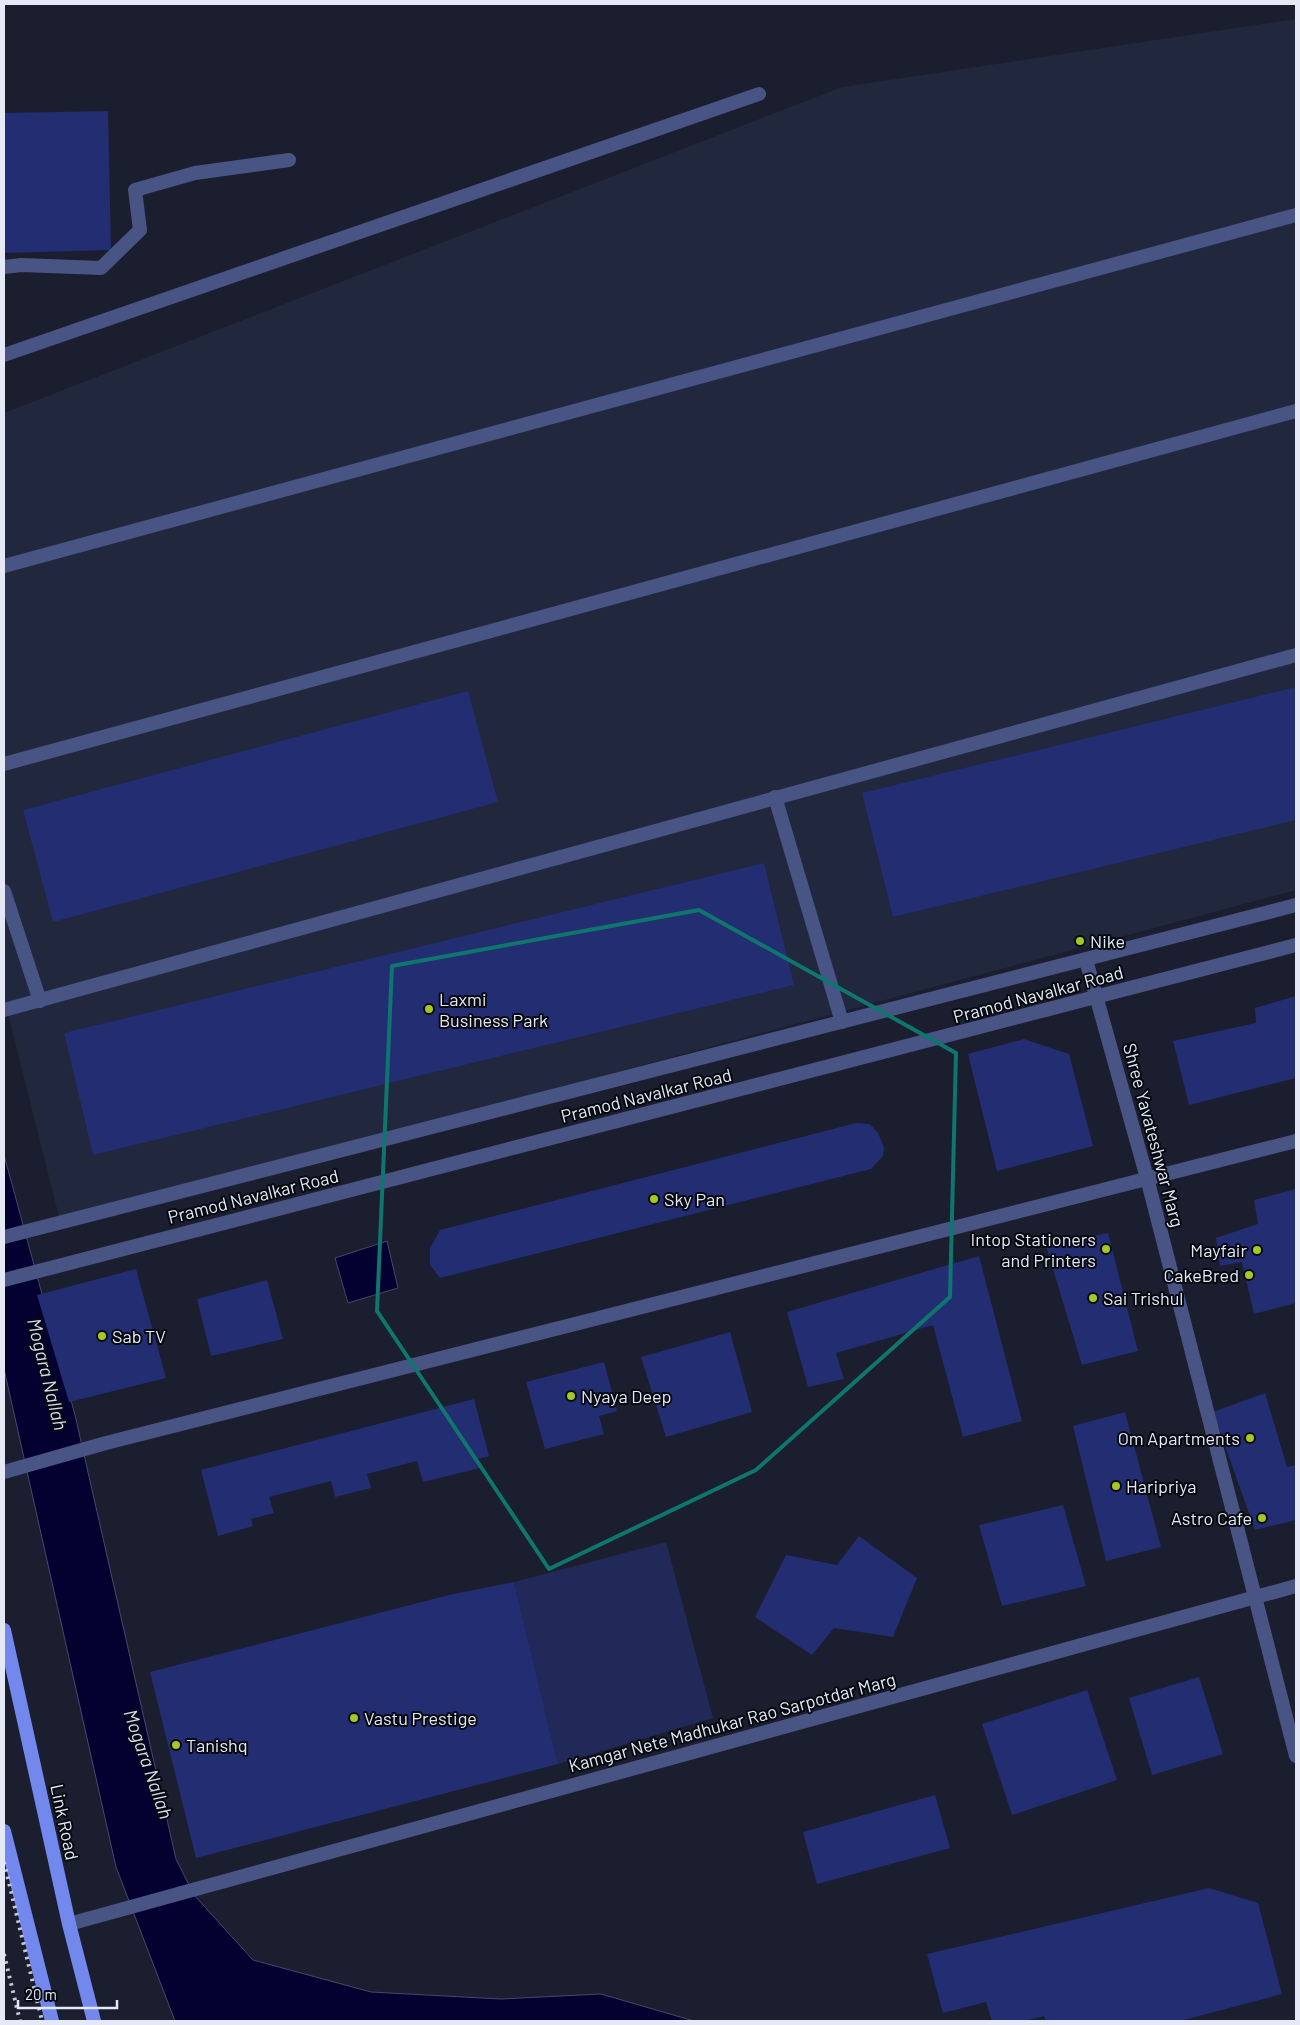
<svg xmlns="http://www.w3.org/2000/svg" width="1300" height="2025" viewBox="0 0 1300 2025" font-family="Barlow,sans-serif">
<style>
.built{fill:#21273d}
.green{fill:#202958}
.water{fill:#040131;stroke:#48476c}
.building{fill:#232d71}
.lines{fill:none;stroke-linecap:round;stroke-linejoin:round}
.service{stroke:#485484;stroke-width:14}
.minor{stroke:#485484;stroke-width:14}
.tertiary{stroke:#485484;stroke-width:14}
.primary{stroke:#7288ec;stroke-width:14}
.rail{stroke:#c6cad7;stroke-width:4;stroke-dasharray:2.5 5;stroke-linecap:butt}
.marked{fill:none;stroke:#0f766e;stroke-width:4;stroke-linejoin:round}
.poi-dot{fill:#a4c824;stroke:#070910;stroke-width:2}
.labels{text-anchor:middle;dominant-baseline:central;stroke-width:4;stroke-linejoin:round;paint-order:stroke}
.poi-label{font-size:18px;fill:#e5e9f5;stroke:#070910;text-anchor:start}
.street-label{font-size:18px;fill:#e5e9f5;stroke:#070910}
.water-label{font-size:19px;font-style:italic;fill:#d6dcf1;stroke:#070910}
</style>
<rect width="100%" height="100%" fill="#1a1e2f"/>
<path class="built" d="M 1296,19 L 1296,890 L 60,1221 L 4,998 L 4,413 L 842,87 Z"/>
<path class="green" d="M 666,1542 L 713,1718 L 558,1764 L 514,1582 Z"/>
<g class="water">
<path d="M 4,1155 L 75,1415 L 176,1859 L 194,1895 L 253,1960 L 371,1992 L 501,1999 L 601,1994 L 694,2021 L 175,2021 L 116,1867 L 4,1369 Z"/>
<path d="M 387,1241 L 398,1288 L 348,1303 L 335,1258 Z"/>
</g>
<g class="building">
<path d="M 108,111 L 111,250 L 4,253 L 4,113 Z"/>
<path d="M 1296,687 L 1296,820 L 893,917 L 862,793 Z"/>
<path d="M 468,691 L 498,802 L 53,922 L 23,810 Z"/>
<path d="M 764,863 L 794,985 L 93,1155 L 64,1033 Z"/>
<path d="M 1296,996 L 1296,1078 L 1189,1105 L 1173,1041 L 1256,1023 L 1255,1008 Z"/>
<path d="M 1024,1039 L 1069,1054 L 1093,1146 L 997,1171 L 968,1054 Z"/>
<path d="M 856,1123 L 870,1124 L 878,1133 L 884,1147 L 883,1156 L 871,1169 L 440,1278 L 430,1265 L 430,1248 L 440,1230 Z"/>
<path d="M 1296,1189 L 1296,1303 L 1254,1314 L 1242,1262 L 1220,1266 L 1216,1238 L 1258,1224 L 1254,1200 Z"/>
<path d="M 1108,1233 L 1138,1351 L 1082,1365 L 1046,1246 Z"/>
<path d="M 979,1256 L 1022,1421 L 963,1437 L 933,1325 L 836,1353 L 844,1379 L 808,1387 L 787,1312 Z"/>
<path d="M 136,1269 L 166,1378 L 69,1402 L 37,1295 Z"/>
<path d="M 267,1280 L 283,1339 L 211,1356 L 197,1299 Z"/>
<path d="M 730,1332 L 752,1412 L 666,1437 L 641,1357 Z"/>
<path d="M 604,1362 L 617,1411 L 599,1416 L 604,1434 L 545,1449 L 526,1382 Z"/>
<path d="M 1265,1393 L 1287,1467 L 1296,1465 L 1296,1520 L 1255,1530 L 1213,1412 Z"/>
<path d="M 474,1399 L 489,1456 L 477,1459 L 480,1468 L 423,1482 L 417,1461 L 367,1474 L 371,1488 L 335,1497 L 331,1481 L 269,1497 L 274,1513 L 251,1519 L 253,1526 L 218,1536 L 201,1470 Z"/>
<path d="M 1125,1412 L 1161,1547 L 1106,1561 L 1073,1426 Z"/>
<path d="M 1063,1505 L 1086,1586 L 1002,1606 L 979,1525 Z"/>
<path d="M 859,1536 L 917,1578 L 893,1637 L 834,1628 L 812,1655 L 755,1617 L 786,1555 L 837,1565 Z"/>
<path d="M 514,1582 L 558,1764 L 196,1858 L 150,1672 L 449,1595 Z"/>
<path d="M 1199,1677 L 1223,1754 L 1152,1775 L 1129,1698 Z"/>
<path d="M 1087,1690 L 1117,1780 L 1012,1815 L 982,1724 Z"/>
<path d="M 935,1795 L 950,1848 L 817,1884 L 803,1832 Z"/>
<path d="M 1209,1888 L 1258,1903 L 1282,1994 L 1180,2021 L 1046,2021 L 1044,2016 L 1024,2021 L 992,2021 L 986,2002 L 943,2013 L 927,1954 Z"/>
</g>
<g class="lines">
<g class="service">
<path d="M 4,355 L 759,94"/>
<path d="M 4,566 L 1296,215"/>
<path d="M 4,764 L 1296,411"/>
<path d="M 775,797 L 842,1022"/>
<path d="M 4,891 L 40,1001"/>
<path d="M 4,1010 L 1296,655"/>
</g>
<g class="minor">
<path d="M 4,267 L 21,265 L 101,268 L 140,230 L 135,190 L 195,173 L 289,160"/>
<path d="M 4,1472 L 106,1443 L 1296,1141"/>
<path d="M 69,1924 L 1296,1586"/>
</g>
<g class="tertiary">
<path d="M 1086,960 L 1147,1178 L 1296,1756"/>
<path d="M 4,1237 L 1296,905"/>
<path d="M 4,1280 L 1296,945"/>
</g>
<g class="primary">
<path d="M 4,1630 L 69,1924 L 94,2021"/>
<path d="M 4,1831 L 52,2021"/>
</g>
<g class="rail">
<path d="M 4,1862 L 42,2021"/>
<path d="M 4,1954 L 20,2021"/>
</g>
</g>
<path class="marked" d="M 699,910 L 956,1053 L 950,1297 L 756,1470 L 549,1569 L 377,1311 L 392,966 Z"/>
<g class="poi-dot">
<circle cx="1080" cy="941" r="5"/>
<circle cx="429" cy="1009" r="5"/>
<circle cx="654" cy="1199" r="5"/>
<circle cx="1106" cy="1249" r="5"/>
<circle cx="1257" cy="1250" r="5"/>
<circle cx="1249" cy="1275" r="5"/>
<circle cx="1093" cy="1298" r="5"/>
<circle cx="102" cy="1336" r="5"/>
<circle cx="571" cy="1396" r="5"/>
<circle cx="1250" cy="1438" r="5"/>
<circle cx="1116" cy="1486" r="5"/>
<circle cx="1262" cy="1518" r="5"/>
<circle cx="354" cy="1718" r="5"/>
<circle cx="176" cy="1745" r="5"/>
</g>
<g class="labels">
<g class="poi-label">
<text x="1090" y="941">Nike</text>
<text x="439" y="999">Laxmi<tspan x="439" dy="21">Business Park</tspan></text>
<text x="664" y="1199">Sky Pan</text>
<text x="1096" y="1239" text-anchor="end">Intop Stationers<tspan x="1096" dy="21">and Printers</tspan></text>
<text x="1247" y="1250" text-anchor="end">Mayfair</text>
<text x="1239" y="1275" text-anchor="end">CakeBred</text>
<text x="1103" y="1298">Sai Trishul</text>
<text x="112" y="1336">Sab TV</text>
<text x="581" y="1396">Nyaya Deep</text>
<text x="1240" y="1438" text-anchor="end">Om Apartments</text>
<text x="1126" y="1486">Haripriya</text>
<text x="1252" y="1518" text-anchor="end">Astro Cafe</text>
<text x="364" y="1718">Vastu Prestige</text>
<text x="186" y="1745">Tanishq</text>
</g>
<g class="street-label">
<text transform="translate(1038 994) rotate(-15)">Pramod Navalkar Road</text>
<text transform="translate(646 1095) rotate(-14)">Pramod Navalkar Road</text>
<text transform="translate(1154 1135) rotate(75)">Shree Yavateshwar Marg</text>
<text transform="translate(253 1196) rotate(-14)">Pramod Navalkar Road</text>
<text transform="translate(732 1722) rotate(-15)">Kamgar Nete Madhukar Rao Sarpotdar Marg</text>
<text transform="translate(65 1822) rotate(78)">Link Road</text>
</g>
<g class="water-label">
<text transform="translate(48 1374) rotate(76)">Mogara Nallah</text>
<text transform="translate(149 1764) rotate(71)">Mogara Nallah</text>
</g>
</g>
<rect width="1300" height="2025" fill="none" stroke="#e5e9f5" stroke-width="10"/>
<path d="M18 2000v8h99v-8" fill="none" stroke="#e5e9f5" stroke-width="2.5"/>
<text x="25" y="2000" font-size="15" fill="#e5e9f5" stroke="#070910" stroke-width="4" paint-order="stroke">20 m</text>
</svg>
